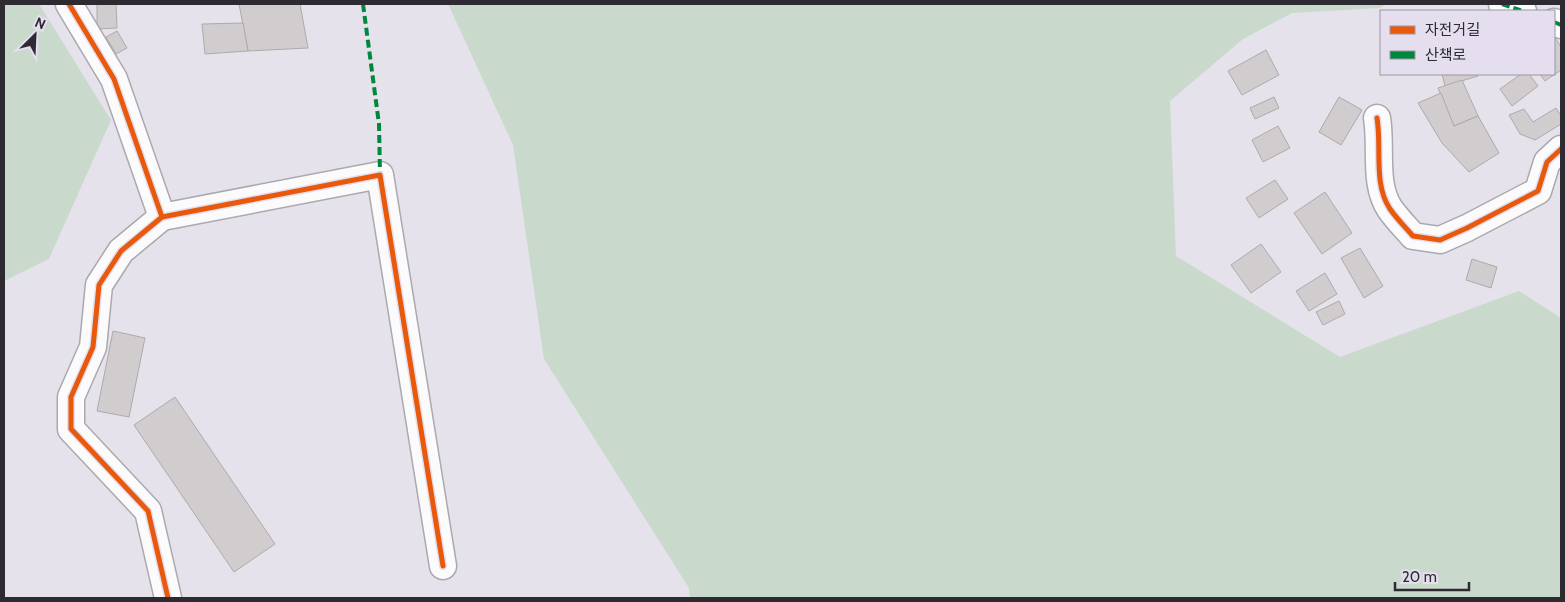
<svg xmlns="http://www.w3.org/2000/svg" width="1565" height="602" viewBox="0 0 1565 602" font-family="Cabin,'Noto Sans KR',sans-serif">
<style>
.green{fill:#c9dacd}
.building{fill:#d1ccce;stroke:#aea9ab}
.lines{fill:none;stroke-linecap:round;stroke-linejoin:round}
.street-casing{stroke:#aba8af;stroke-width:29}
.street{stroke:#fbfbfc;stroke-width:26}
.quiet{stroke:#00873e;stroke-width:4;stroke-dasharray:8 4;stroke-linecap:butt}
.cycleway-casing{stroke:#e5deef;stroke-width:8}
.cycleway{stroke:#e8590c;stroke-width:5}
</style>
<rect width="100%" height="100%" fill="#e6e2eb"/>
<g class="green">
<path d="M 4,4 L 39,4 L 111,120 L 49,259 L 4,281 Z"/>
<path d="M 448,4 L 1387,4 L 1380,8 L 1292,13 L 1243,39 L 1170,101 L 1176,256 L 1340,357 L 1519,291 L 1561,318 L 1561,598 L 690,598 L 689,588 L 544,359 L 513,145 Z"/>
</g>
<g class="building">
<path d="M 97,4 L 116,4 L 117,28 L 97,29 Z"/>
<path d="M 239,4 L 300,4 L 308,48 L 248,51 Z"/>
<path d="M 243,23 L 248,51 L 205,54 L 202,24 Z"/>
<path d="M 117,31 L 127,48 L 116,54 L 106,37 Z"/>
<path d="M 1554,36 L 1561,47 L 1561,70 L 1545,81 L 1540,74 L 1554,74 Z"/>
<path d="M 1266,50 L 1279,75 L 1242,95 L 1228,71 Z"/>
<path d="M 1442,74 L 1477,74 L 1478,76 L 1445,86 Z"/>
<path d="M 1521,74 L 1529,74 L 1538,86 L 1512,106 L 1500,89 Z"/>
<path d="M 1462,80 L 1478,116 L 1454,126 L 1438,88 Z"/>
<path d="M 1441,93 L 1454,126 L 1478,116 L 1499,153 L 1469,172 L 1442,143 L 1418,103 Z"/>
<path d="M 1274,97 L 1279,108 L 1255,119 L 1250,108 Z"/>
<path d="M 1339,97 L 1362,110 L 1341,145 L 1319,132 Z"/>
<path d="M 1556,108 L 1561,116 L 1561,124 L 1535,140 L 1520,134 L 1509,115 L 1524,109 L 1533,122 Z"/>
<path d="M 1278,126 L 1290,148 L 1263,162 L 1252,140 Z"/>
<path d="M 1275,180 L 1288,199 L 1259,218 L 1246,198 Z"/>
<path d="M 1325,192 L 1352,233 L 1322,254 L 1294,213 Z"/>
<path d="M 1261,244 L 1281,272 L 1251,293 L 1231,265 Z"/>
<path d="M 1360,248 L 1383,286 L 1364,298 L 1341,258 Z"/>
<path d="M 1472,259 L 1497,267 L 1491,288 L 1466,280 Z"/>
<path d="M 1325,273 L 1337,294 L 1309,311 L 1296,291 Z"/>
<path d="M 1339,301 L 1345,314 L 1323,325 L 1316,312 Z"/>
<path d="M 113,331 L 145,338 L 129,417 L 97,411 Z"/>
<path d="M 175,397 L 275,544 L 234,572 L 134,425 Z"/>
</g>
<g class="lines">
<defs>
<g id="street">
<path d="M 69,4 L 114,79 L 162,217 L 380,175 L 443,566"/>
<path d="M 1502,4 L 1523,11"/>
<path d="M 1554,22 L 1561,25"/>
<path d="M 1377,118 C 1382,147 1373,184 1390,209 C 1397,219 1405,227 1413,236 L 1440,240 L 1467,228 L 1538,191 L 1547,162 L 1561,149"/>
<path d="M 162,217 L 121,251 L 99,285 L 93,347 L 71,397 L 71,429 L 148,511 L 168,598"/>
</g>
</defs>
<use href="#street" class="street-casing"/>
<use href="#street" class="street"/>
<g class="quiet">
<path d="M 363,4 L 379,124 L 380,175"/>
<path d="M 1502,4 L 1523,11"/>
<path d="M 1554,22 L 1561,25"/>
</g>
<defs>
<g id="cycleway">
<path d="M 69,4 L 114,79 L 162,217 L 380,175 L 443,566"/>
<path d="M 1377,118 C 1382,147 1373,184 1390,209 C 1397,219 1405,227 1413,236 L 1440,240 L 1467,228 L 1538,191 L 1547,162 L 1561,149"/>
<path d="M 162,217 L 121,251 L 99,285 L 93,347 L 71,397 L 71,429 L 148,511 L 168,598"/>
</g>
</defs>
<use href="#cycleway" class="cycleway-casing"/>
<use href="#cycleway" class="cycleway"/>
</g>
<rect width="1565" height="602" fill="none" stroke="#2d2a31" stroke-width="10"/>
<rect x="1380" y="10" width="175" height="65" fill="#e5deef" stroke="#9b96a3"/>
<rect x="1390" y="26" width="25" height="8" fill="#e8590c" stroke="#9b96a3"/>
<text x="1425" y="35" font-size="15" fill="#2d2a31">자전거길</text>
<rect x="1390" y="51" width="25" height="8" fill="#00873e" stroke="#9b96a3"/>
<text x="1425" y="60" font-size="15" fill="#2d2a31">산책로</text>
<g transform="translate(35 35) rotate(24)" stroke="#e5deef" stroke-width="4" paint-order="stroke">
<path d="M0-4L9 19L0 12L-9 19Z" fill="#2d2a31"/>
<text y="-8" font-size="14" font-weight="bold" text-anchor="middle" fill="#2d2a31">N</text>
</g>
<path d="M1395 582v8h74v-8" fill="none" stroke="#2d2a31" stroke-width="2.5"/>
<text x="1402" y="582" font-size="15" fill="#2d2a31" stroke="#e5deef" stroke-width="4" paint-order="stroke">20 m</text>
</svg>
